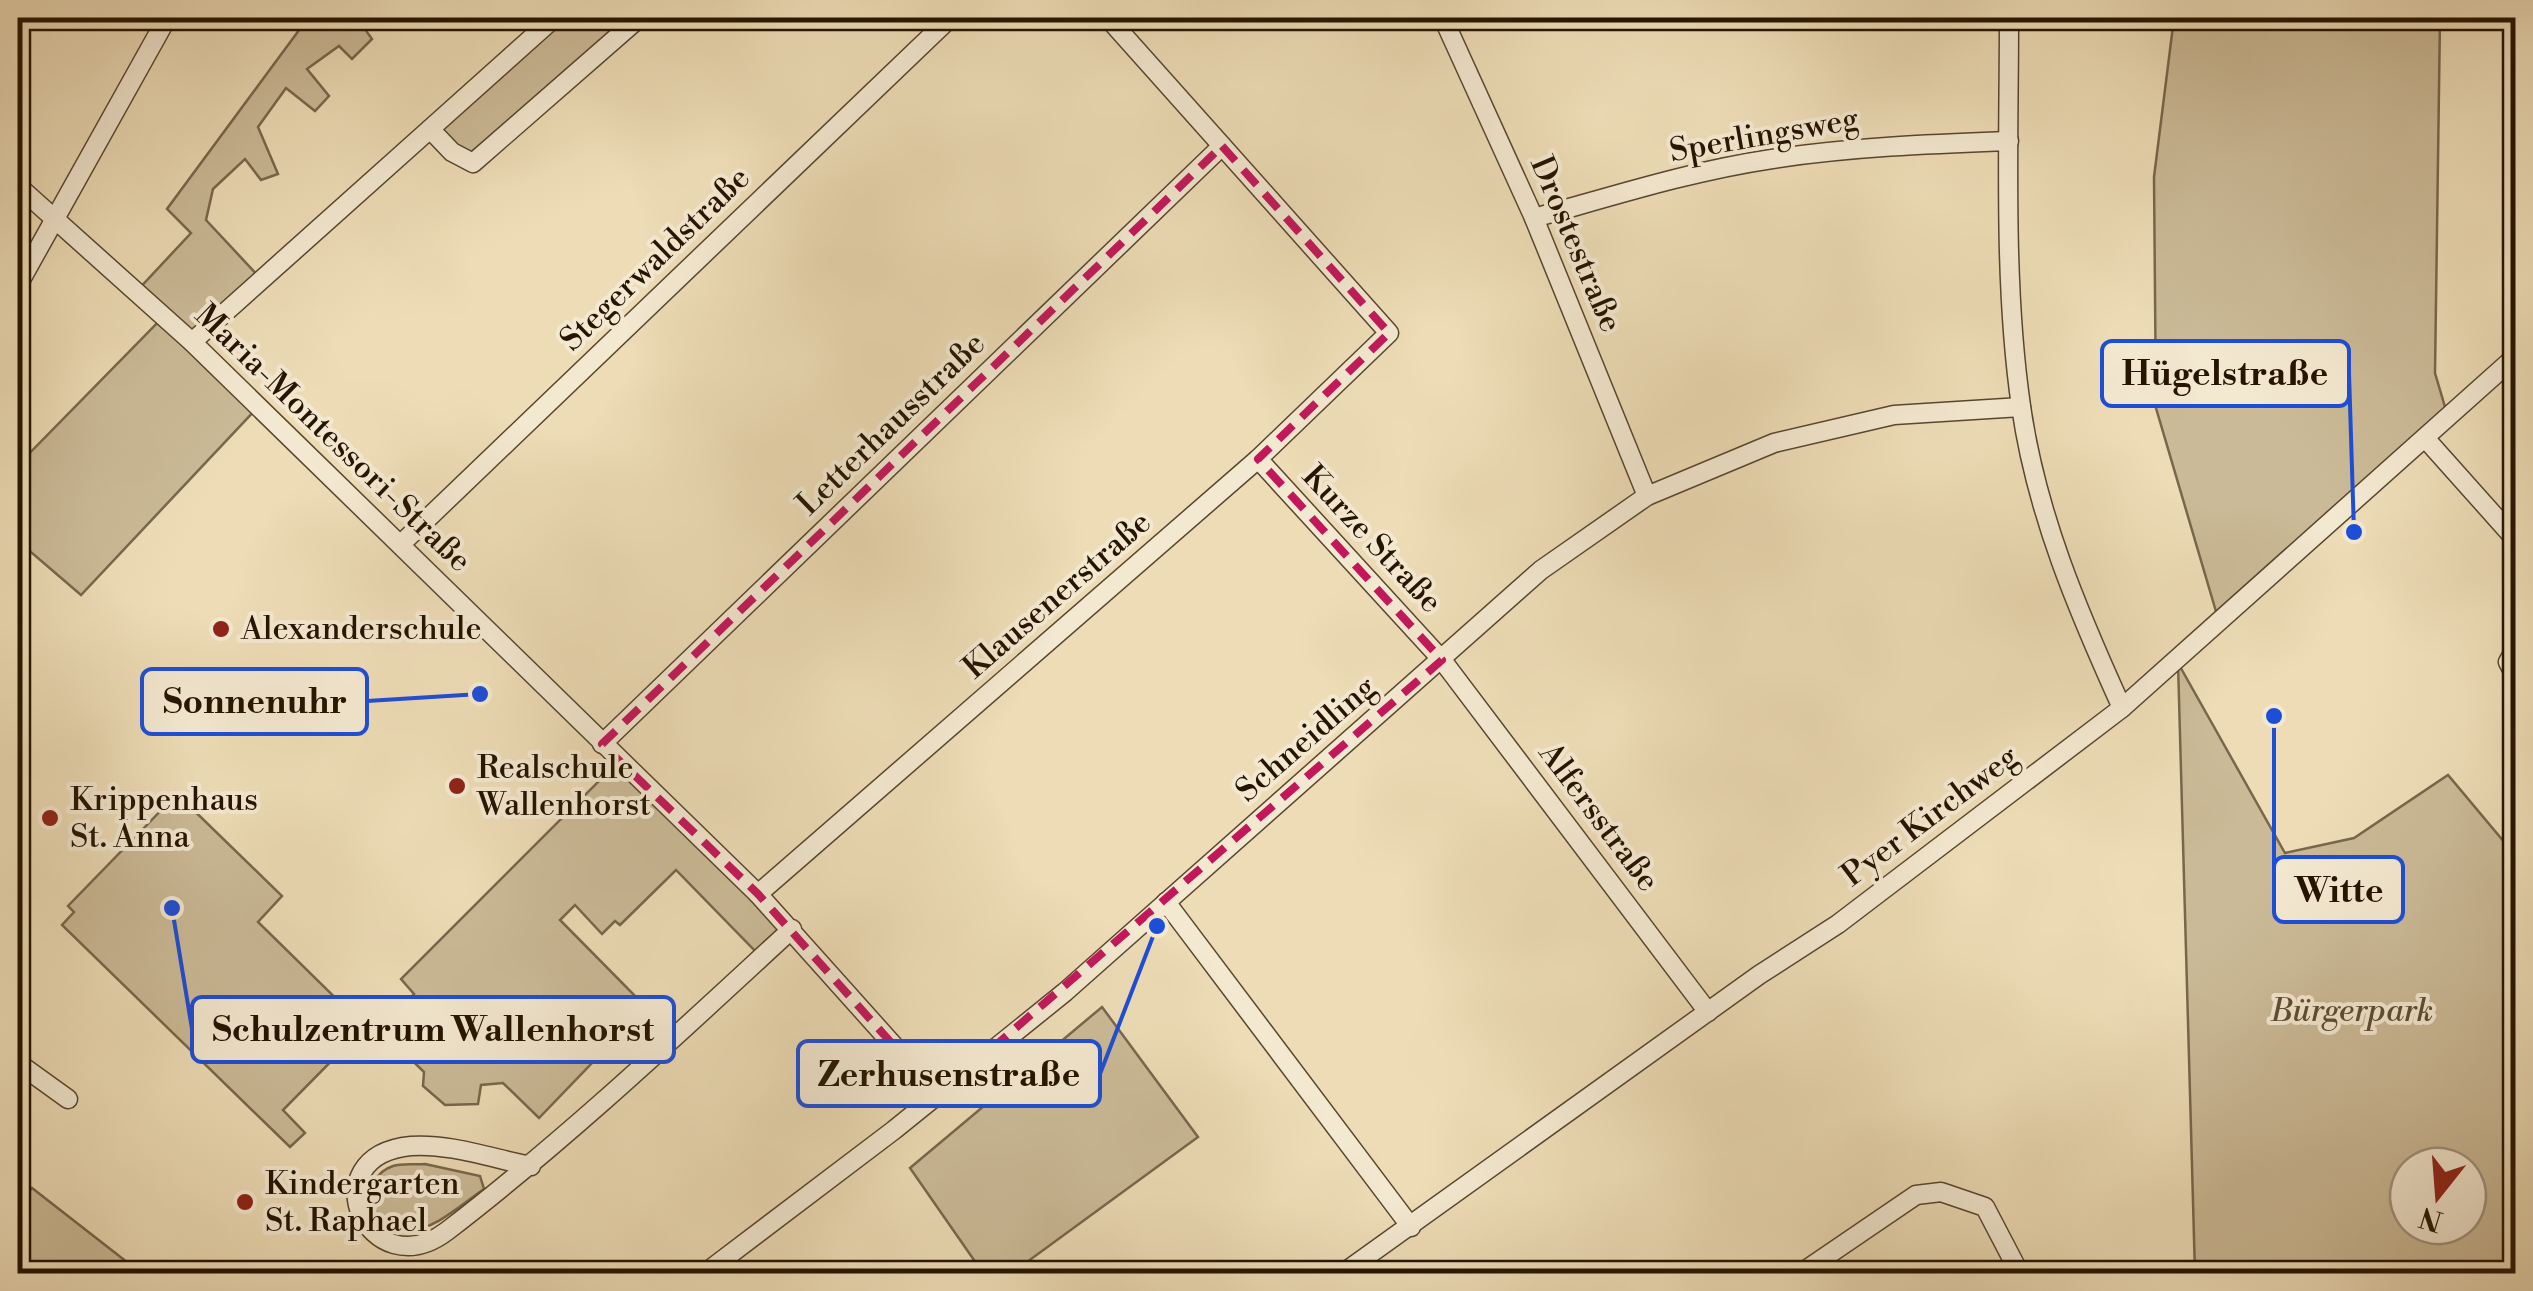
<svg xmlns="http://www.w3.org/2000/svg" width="2533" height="1291" viewBox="0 0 2533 1291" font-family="'Libre Bodoni',serif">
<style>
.green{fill:#cbba97;stroke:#78674c;stroke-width:2.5;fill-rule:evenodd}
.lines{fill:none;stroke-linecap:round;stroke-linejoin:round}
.minor-casing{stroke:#57462e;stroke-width:21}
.minor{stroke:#f3e8d0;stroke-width:18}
.marked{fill:none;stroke:#c2185b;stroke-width:8;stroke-dasharray:20 12;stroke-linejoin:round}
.poi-dot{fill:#8f2418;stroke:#f3e8d0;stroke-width:4}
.labels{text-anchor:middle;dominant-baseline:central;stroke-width:8;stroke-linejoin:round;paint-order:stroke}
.street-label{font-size:32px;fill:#251400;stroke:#f3e8d0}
.poi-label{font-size:32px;fill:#251400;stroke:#f3e8d0;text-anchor:start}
.park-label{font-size:32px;font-style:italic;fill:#5f4e35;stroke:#f3e8d0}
.leader{fill:none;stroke:#1d4ed8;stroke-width:4}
.callout-dot{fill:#1d4ed8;stroke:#f3e8d0;stroke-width:4}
.callout{fill:#f3e8d0;stroke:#1d4ed8;stroke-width:4}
.callout-label{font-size:35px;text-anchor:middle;font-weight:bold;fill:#251400}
</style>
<rect width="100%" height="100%" fill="#eddcb6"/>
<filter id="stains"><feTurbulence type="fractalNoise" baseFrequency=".002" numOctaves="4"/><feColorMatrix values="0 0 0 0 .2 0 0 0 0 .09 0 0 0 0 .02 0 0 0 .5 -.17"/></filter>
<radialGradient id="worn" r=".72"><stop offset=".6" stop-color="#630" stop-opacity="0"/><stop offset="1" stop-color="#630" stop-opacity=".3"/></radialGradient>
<g class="green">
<path d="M 308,18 L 357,18 L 372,39 L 352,59 L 339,46 L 307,69 L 329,96 L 315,111 L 286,88 L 258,127 L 278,174 L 261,180 L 245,159 L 213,189 L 206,220 L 262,280 L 193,343 L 258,407 L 81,595 L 18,541 L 18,465 L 163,317 L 136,292 L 191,233 L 167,209 Z"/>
<path d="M 554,18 L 639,18 L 473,163 L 430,129 Z"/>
<path d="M 2174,18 L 2440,18 L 2435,373 L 2448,417 L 2220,625 L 2156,408 L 2154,177 Z"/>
<path d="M 2178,663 L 2285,853 L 2354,838 L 2448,775 L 2515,855 L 2515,1273 L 2195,1273 ZM 2408,1166 L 2468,1166 L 2468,1226 L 2408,1226 Z"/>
<path d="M 619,761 L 792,929 L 761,957 L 676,870 L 620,925 L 615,921 L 602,934 L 575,905 L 560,920 L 646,1007 L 539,1118 L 503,1083 L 481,1085 L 478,1104 L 445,1105 L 423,1086 L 424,1072 L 380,1029 L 414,994 L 401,979 Z"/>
<path d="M 177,794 L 282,896 L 258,922 L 365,1027 L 283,1110 L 305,1133 L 290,1147 L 62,925 L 74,912 L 68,906 Z"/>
<path d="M 1102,1007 L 1198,1137 L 1012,1273 L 983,1273 L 910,1168 Z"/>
<path d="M 425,1164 L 480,1176 L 484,1189 C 462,1204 435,1230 407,1231 C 371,1232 357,1178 393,1166 C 402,1163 415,1165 425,1164 Z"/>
<path d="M 32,1188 L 141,1273 L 18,1273 L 18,1205 Z"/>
</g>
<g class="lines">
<defs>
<g id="minor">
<path d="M 1443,18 L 1534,218 L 1647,496"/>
<path d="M 2009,18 C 2009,142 2003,283 2021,406 C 2036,513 2078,611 2122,708"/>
<path d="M 430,129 L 554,18"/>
<path d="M 18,186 L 192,342 L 758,894 L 938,1095"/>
<path d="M 1534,218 C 1613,196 1691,171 1772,159 C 1851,147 1929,144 2009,141"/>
<path d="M 18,285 L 167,18"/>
<path d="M 192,342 L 430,129 L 452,152 L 473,163 L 639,18"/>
<path d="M 2425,438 L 2516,540"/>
<path d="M 1258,459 L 1442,660 L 1708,1012"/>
<path d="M 401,544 L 950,18"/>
<path d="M 2516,648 L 2508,662 L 2516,677"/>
<path d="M 602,744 L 1222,146"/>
<path d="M 758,894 L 1258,459 L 1389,333 L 1108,18"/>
<path d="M 1166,902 L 1411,1227"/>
<path d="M 18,1063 L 68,1099"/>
<path d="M 531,1166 C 494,1159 449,1143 411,1146 C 308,1156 369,1290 447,1231 C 568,1138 679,1033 792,929"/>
<path d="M 704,1274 L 894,1130 L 1065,992 L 1541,570 L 1647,496 L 1774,443 L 1894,415 L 2021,407"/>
<path d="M 1342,1274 L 1759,975 L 1838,924 L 2122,708 L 2516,356"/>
<path d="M 1800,1274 L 1916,1195 L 1941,1192 L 1985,1207 L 2020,1274"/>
</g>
</defs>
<use href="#minor" class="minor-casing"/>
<use href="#minor" class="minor"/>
</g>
<path class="marked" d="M 1222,146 L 1389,333 L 1258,459 L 1442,660 L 938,1095 L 758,894 L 602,744 Z"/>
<g class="poi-dot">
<circle cx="221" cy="629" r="10"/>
<circle cx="457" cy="786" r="10"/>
<circle cx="50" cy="818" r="10"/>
<circle cx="245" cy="1202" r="10"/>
</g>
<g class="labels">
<g class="street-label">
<text transform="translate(1764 135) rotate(-10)">Sperlingsweg</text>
<text transform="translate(1576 244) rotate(67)">Drostestraße</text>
<text transform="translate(655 259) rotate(-44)">Stegerwaldstraße</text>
<text transform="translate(891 424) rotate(-44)">Letterhausstraße</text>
<text transform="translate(333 438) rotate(44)">Maria-Montessori-Straße</text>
<text transform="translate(1372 539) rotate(47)">Kurze Straße</text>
<text transform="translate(1057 595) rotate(-41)">Klausenerstraße</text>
<text transform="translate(1306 739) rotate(-41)">Schneidling</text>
<text transform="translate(1930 816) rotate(-37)">Pyer Kirchweg</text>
<text transform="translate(1599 817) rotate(53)">Alfersstraße</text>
</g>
<g class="poi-label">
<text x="241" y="629">Alexanderschule</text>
<text x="477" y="768">Realschule<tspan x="477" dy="37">Wallenhorst</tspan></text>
<text x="70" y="800">Krippenhaus<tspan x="70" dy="37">St. Anna</tspan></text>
<text x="265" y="1184">Kindergarten<tspan x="265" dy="37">St. Raphael</tspan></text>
</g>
<g class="park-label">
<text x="2352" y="1011">Bürgerpark</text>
</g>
</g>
<path class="leader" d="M2354 532L2349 373M480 694L367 701M2274 716L2274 890M172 908L192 1029M1157 926L1100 1074"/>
<g class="callout-dot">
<circle cx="2354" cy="532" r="10"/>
<circle cx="480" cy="694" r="10"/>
<circle cx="2274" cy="716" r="10"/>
<circle cx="172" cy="908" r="10"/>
<circle cx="1157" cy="926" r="10"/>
</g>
<g class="callout">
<rect x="2102" y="341" width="247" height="65" rx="10"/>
<rect x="142" y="669" width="225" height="65" rx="10"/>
<rect x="2274" y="857" width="129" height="65" rx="10"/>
<rect x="192" y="997" width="482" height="65" rx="10"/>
<rect x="798" y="1041" width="302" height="65" rx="10"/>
</g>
<g class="callout-label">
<text x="2225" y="385">Hügelstraße</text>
<text x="255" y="713">Sonnenuhr</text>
<text x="2339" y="902">Witte</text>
<text x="433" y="1041">Schulzentrum Wallenhorst</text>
<text x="949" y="1086">Zerhusenstraße</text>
</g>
<rect width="2533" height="1291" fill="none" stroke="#eddcb6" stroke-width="60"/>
<rect x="20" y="20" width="2493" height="1251" fill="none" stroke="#251400" stroke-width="5"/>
<rect x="30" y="30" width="2473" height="1231" fill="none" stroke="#251400" stroke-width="2.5"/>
<g transform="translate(2438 1196) rotate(197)"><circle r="48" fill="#f3e8d0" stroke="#a1937d" stroke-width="2.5"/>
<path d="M0-8L18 38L0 25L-18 38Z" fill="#8f2418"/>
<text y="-15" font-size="28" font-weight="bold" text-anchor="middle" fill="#251400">N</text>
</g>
<rect width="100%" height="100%" filter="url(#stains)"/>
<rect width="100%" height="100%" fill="url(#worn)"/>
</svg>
